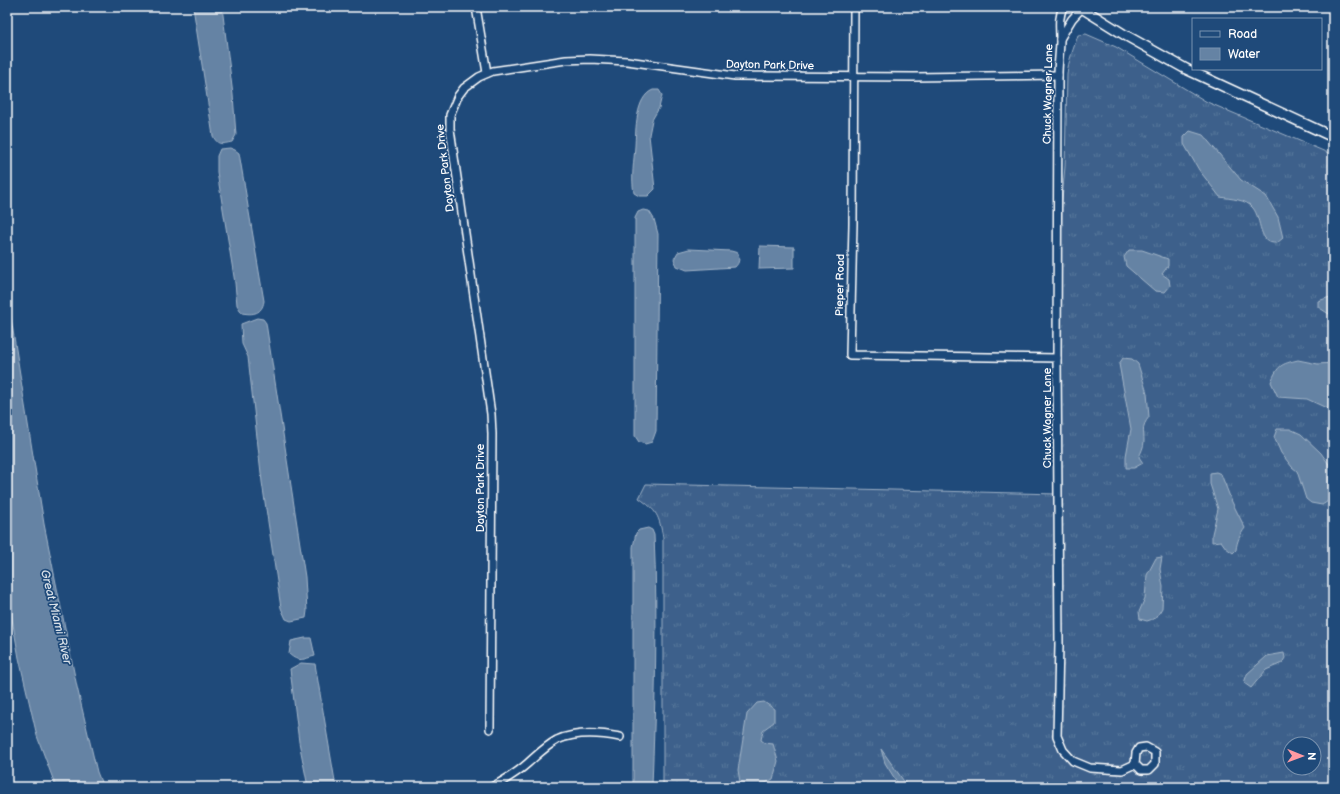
<svg xmlns="http://www.w3.org/2000/svg" width="1340" height="794" viewBox="0 0 1340 794" font-family="'Balsamiq Sans',sans-serif">
<style>
.grass{fill:url(#grass-tufts);stroke:#9eb0c5;fill-rule:evenodd}
.water{fill:#6583a4;stroke:#a3b5c8}
.lines{fill:none;stroke-linecap:round;stroke-linejoin:round}
.minor-casing{stroke:#fff;stroke-width:10}
.major-casing{stroke:#fff;stroke-width:12}
.minor{stroke:#1f4a7a;stroke-width:7}
.major{stroke:#1f4a7a;stroke-width:9}
.labels{text-anchor:middle;dominant-baseline:central;stroke-width:3.5;stroke-linejoin:round;paint-order:stroke}
.street-label{font-size:11px;fill:#fff;stroke:#1f4a7a}
.water-label{font-size:12px;font-style:italic;fill:#d8e0e8;stroke:#1f4a7a}
</style>
<defs>
<pattern id="grass-tufts" width="24" height="20" patternUnits="userSpaceOnUse"><rect width="24" height="20" fill="#3c618b"/><path d="M3 7l-1-3M5 7V3M7 7l1-3M15 17l-1-3M17 17v-4M19 17l1-3" fill="none" stroke="#59799c"/></pattern>
</defs>
<rect width="100%" height="100%" fill="#1f4a7a"/>
<filter id="ink" filterUnits="userSpaceOnUse"><feTurbulence type="fractalNoise" baseFrequency=".025" numOctaves="2"/><feDisplacementMap in="SourceGraphic" scale="8" xChannelSelector="R" yChannelSelector="G"/><feConvolveMatrix kernelMatrix="1 2 1 2 8 2 1 2 1" color-interpolation-filters="sRGB"/></filter>
<g filter="url(#ink)">
<path class="grass" d="M 1086,34 L 1116,47 L 1207,102 L 1333,155 L 1333,787 L 663,787 L 663,538 C 659,515 657,511 639,498 L 646,484 L 1058,494 L 1057,258 L 1065,166 L 1067,75 C 1068,61 1074,48 1078,35 ZM 1290,744 L 1314,744 L 1314,768 L 1290,768 Z"/>
<g class="water">
<path d="M 193,7 L 222,7 L 233,95 L 236,135 L 232,142 C 222,144 218,146 213,136 Z"/>
<path d="M 653,90 L 659,90 L 662,95 L 659,108 L 652,120 L 649,135 L 655,189 L 648,196 L 639,196 L 634,193 C 631,177 634,162 635,146 C 636,131 635,97 653,90 Z"/>
<path d="M 1190,131 L 1203,135 L 1241,180 L 1266,196 L 1278,217 L 1283,238 L 1277,243 C 1258,245 1262,219 1253,208 C 1246,199 1231,199 1220,197 L 1199,170 L 1184,144 L 1184,137 Z"/>
<path d="M 230,148 L 235,150 L 239,153 L 264,301 C 262,314 253,315 242,313 L 237,305 L 235,283 L 217,172 L 217,156 L 220,149 Z"/>
<path d="M 643,210 L 649,211 L 654,219 L 658,234 L 656,431 L 652,442 L 645,444 L 639,442 L 635,436 L 635,218 L 638,212 Z"/>
<path d="M 760,246 L 794,247 L 794,268 L 759,269 Z"/>
<path d="M 689,249 L 731,251 L 738,253 C 739,259 740,262 735,267 L 687,270 L 677,266 L 674,259 L 678,252 Z"/>
<path d="M 1129,250 L 1142,250 L 1168,259 L 1168,266 L 1162,274 L 1169,279 L 1170,286 L 1165,292 L 1155,291 L 1126,266 L 1124,257 Z"/>
<path d="M 7,278 L 10,312 L 44,524 L 77,687 L 97,772 L 103,787 L 56,787 L 37,736 L 19,658 L 7,591 Z"/>
<path d="M 1333,296 L 1333,314 L 1329,314 L 1318,307 L 1318,301 Z"/>
<path d="M 257,318 L 263,319 L 266,323 L 305,577 L 307,611 L 306,618 L 291,621 L 286,619 L 281,608 L 262,482 L 248,357 L 242,344 L 241,324 Z"/>
<path d="M 1123,358 L 1132,359 L 1138,364 L 1147,393 L 1149,417 C 1141,427 1144,430 1144,441 C 1144,447 1141,452 1139,457 L 1143,463 L 1134,468 L 1126,468 L 1126,456 L 1131,429 L 1119,364 Z"/>
<path d="M 1298,360 L 1318,364 L 1333,363 L 1333,411 L 1307,399 L 1278,397 L 1271,382 C 1278,365 1281,364 1298,360 Z"/>
<path d="M 1277,429 L 1290,429 L 1301,434 L 1321,453 L 1333,470 L 1333,498 L 1322,505 L 1311,503 L 1306,499 L 1297,471 L 1292,467 L 1281,453 L 1274,437 Z"/>
<path d="M 1216,472 L 1221,474 L 1232,502 L 1245,528 C 1240,535 1237,541 1236,550 L 1233,553 L 1226,548 L 1221,541 L 1212,542 L 1212,534 L 1218,509 L 1210,484 L 1210,473 Z"/>
<path d="M 648,528 L 652,530 L 654,535 C 658,619 655,703 652,787 L 633,787 L 633,547 L 636,533 L 639,530 Z"/>
<path d="M 1162,557 L 1160,569 L 1163,587 L 1162,608 L 1156,618 L 1147,621 L 1140,619 L 1139,612 L 1145,598 L 1147,575 L 1156,558 Z"/>
<path d="M 305,638 L 311,638 L 315,656 C 303,659 299,663 289,654 L 291,641 Z"/>
<path d="M 1284,653 L 1285,658 L 1282,663 L 1266,670 L 1251,688 L 1244,683 L 1247,674 L 1267,656 Z"/>
<path d="M 301,663 L 315,664 L 336,787 L 308,787 L 299,742 L 290,669 Z"/>
<path d="M 764,702 L 774,709 L 774,722 L 763,730 L 761,740 L 765,743 L 773,744 L 778,761 L 773,779 L 758,787 L 747,787 L 740,782 L 738,770 L 747,714 L 757,703 Z"/>
<path d="M 881,749 L 908,787 L 900,787 L 885,763 Z"/>
</g>
<g class="lines">
<defs>
<g id="minor">
<path d="M 476,7 L 487,73"/>
<path d="M 854,7 L 853,224 L 850,355 L 1057,358"/>
<path d="M 1063,7 C 1058,19 1060,26 1060,39 C 1060,51 1058,63 1058,75 L 1057,358 L 1059,645 L 1057,736 L 1063,750 L 1073,761 L 1090,768 L 1122,770 L 1135,764 L 1141,770 L 1149,770 L 1155,764 L 1155,752 L 1146,747 L 1139,748 L 1136,753 L 1135,764"/>
<path d="M 1060,39 L 1072,19 L 1082,8"/>
<path d="M 490,729 L 492,434 L 491,414 L 450,129 L 450,115 L 458,96 L 464,88 L 479,77 L 493,71 L 566,60 L 590,59 L 627,61 L 735,76 L 914,77 L 1058,75"/>
<path d="M 492,787 C 505,780 517,773 528,763 C 537,755 546,746 557,740 C 577,731 600,733 620,737"/>
</g>
<path id="major" d="M 1080,7 L 1125,35 L 1186,69 L 1333,137"/>
</defs>
<use href="#minor" class="minor-casing"/>
<use href="#major" class="major-casing"/>
<use href="#minor" class="minor"/>
<use href="#major" class="major"/>
</g>
</g>
<g class="labels">
<g class="street-label">
<text transform="translate(770 65) rotate(1)">Dayton Park Drive</text>
<text transform="translate(1048 94) rotate(-89)">Chuck Wagner Lane</text>
<text transform="translate(445 168) rotate(-97)">Dayton Park Drive</text>
<text transform="translate(840 285) rotate(-89)">Pieper Road</text>
<text transform="translate(1047 418) rotate(-90)">Chuck Wagner Lane</text>
<text transform="translate(480 488) rotate(-90)">Dayton Park Drive</text>
</g>
<g class="water-label">
<text transform="translate(56 617) rotate(76)">Great Miami River</text>
</g>
</g>
<rect width="1340" height="794" fill="none" stroke="#1f4a7a" stroke-width="24"/>
<rect x="12" y="12" width="1316" height="770" fill="none" stroke="#fff" stroke-width="1.5" filter="url(#ink)"/>
<rect x="1192" y="18" width="130" height="52" fill="#1f4a7a" stroke="#7992af"/>
<rect x="1200" y="31" width="20" height="6" fill="#1f4a7a" stroke="#7992af"/>
<text x="1228" y="38" font-size="12" fill="#ffffff">Road</text>
<rect x="1200" y="48" width="20" height="12" fill="#6583a4" stroke="#7992af"/>
<text x="1228" y="58" font-size="12" fill="#ffffff">Water</text>
<g transform="translate(1302 756) rotate(91)"><circle r="19" fill="#1f4a7a" stroke="#7992af"/>
<path d="M0-3L7 15L0 10L-7 15Z" fill="#ff9aa2"/>
<text y="-6" font-size="11" font-weight="bold" text-anchor="middle" fill="#ffffff">N</text>
</g>
</svg>
